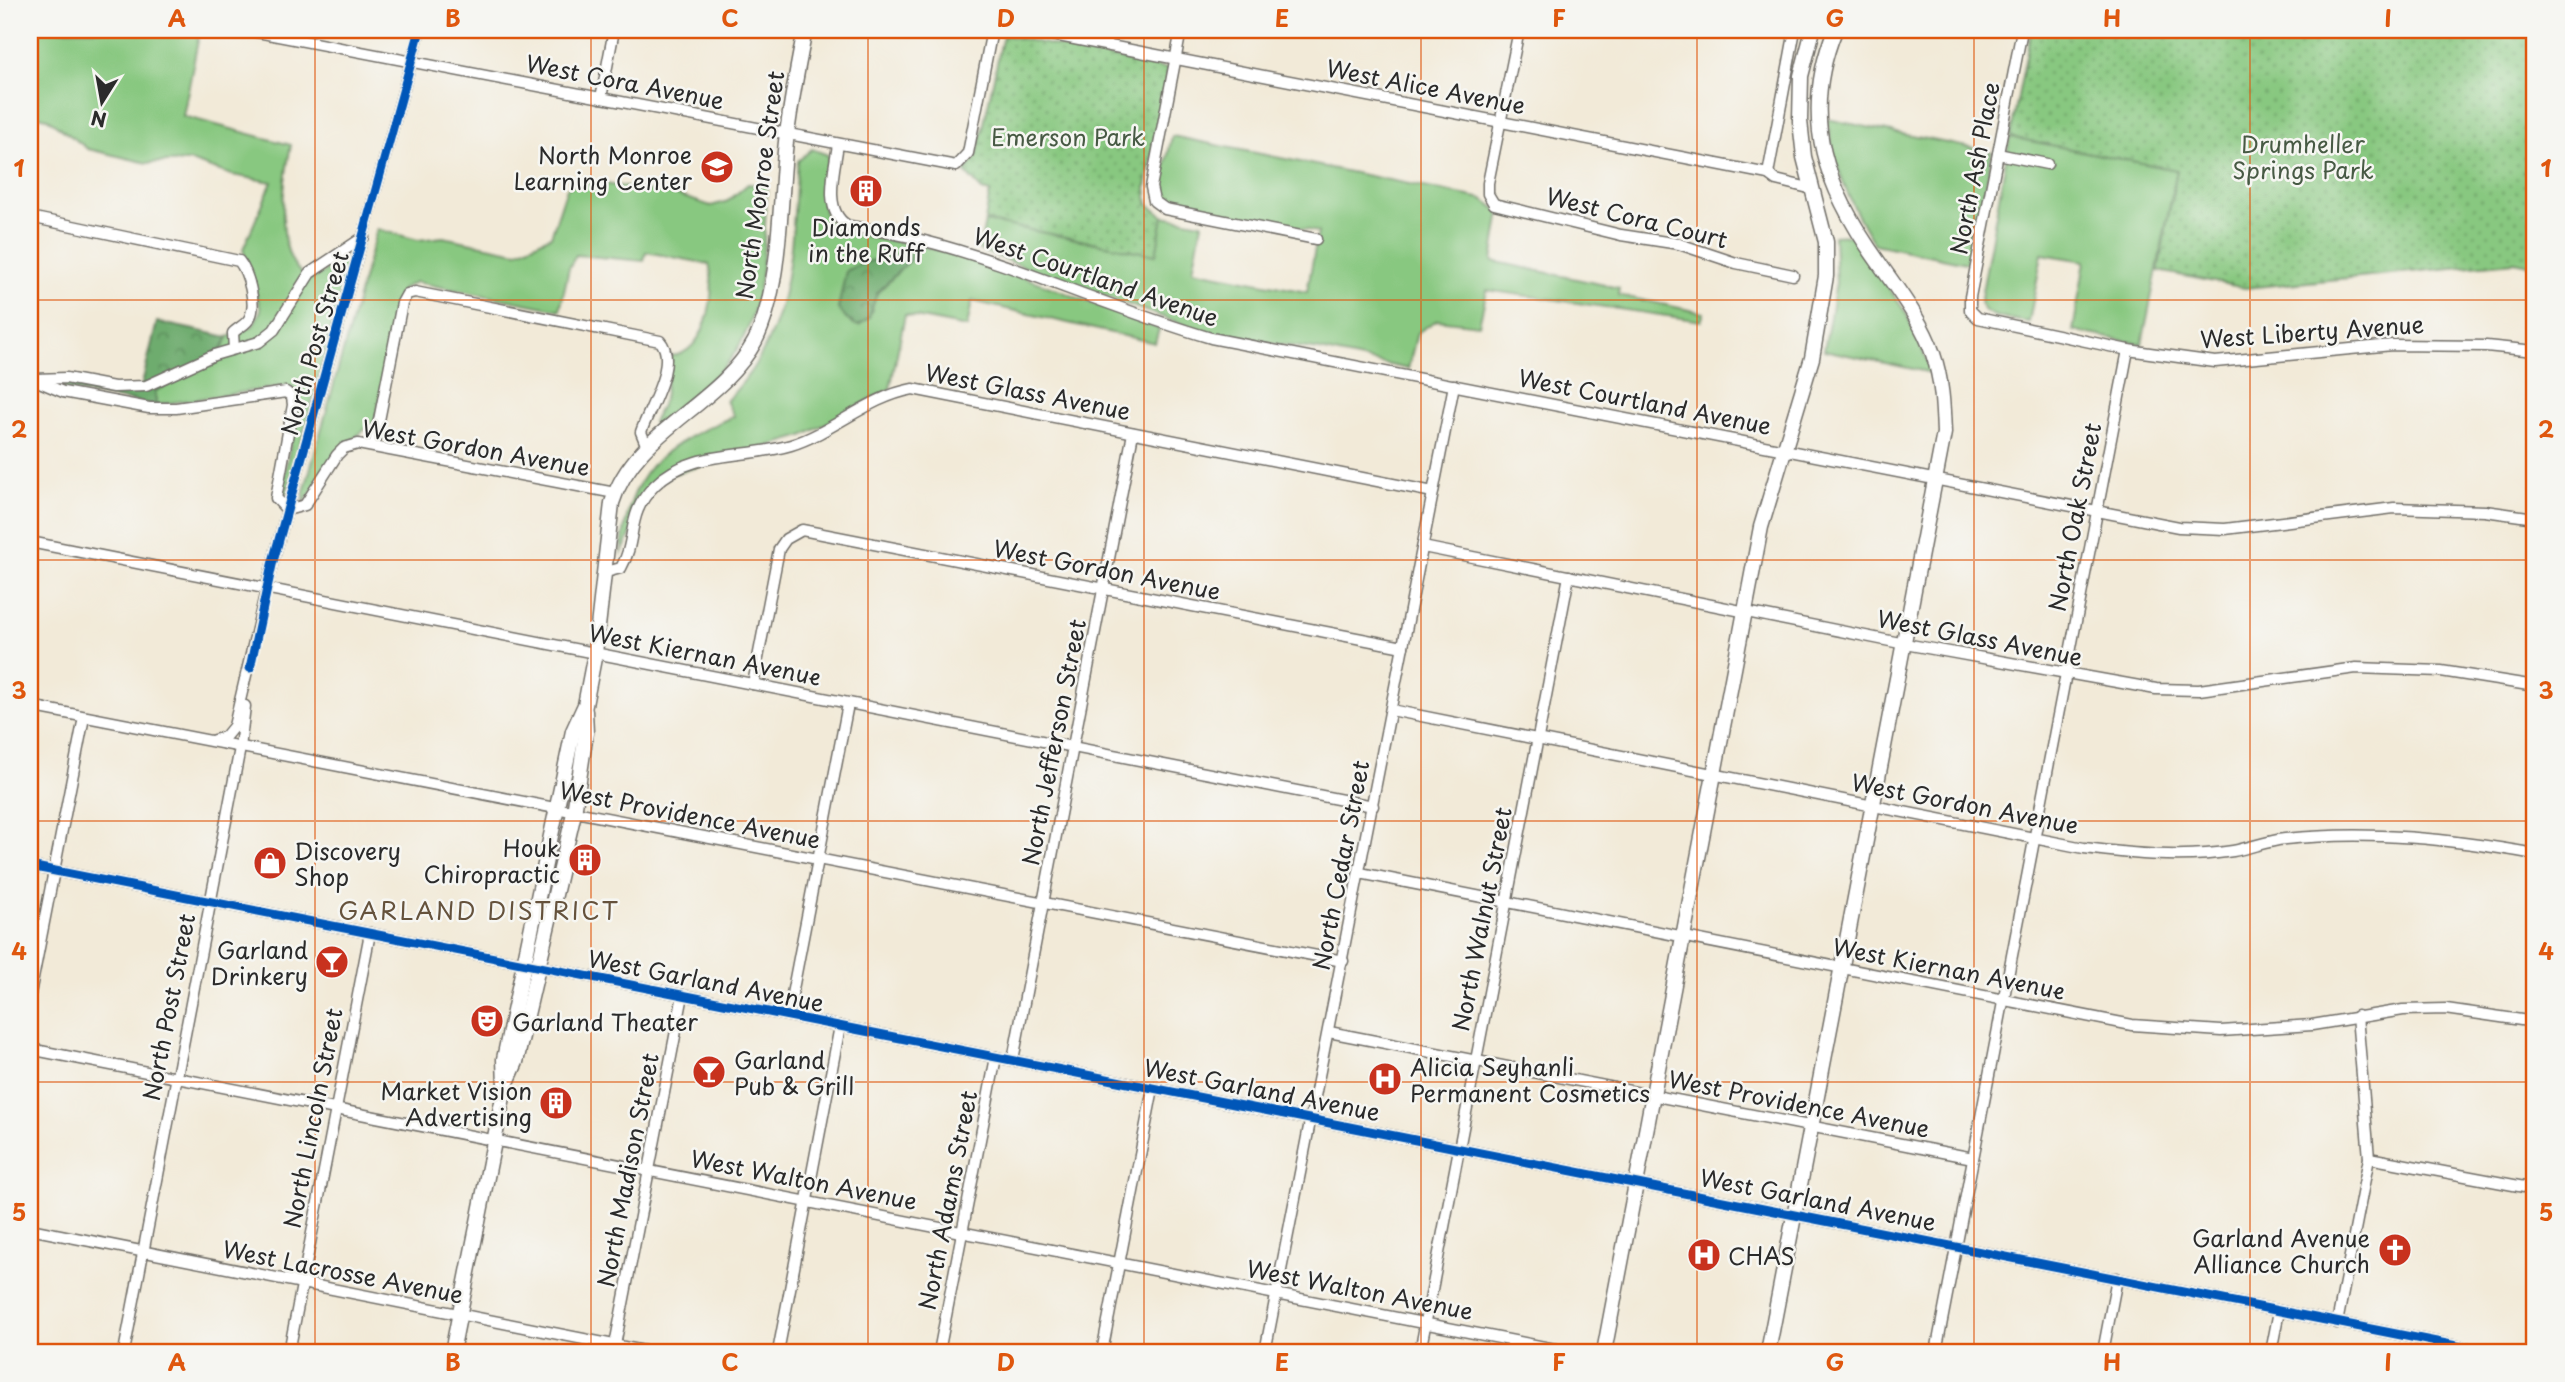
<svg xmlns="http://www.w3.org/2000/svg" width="2565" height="1382" viewBox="0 0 2565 1382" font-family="'Playpen Sans',sans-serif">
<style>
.grass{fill:#88c880;stroke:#5a7a56;stroke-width:2}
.forest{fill:url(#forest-crowns);stroke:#4c6c4c;stroke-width:2}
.park{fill:url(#park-dots);stroke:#5a7a56;stroke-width:2}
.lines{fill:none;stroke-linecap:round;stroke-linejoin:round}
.minor-casing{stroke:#716e68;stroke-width:13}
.major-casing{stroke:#716e68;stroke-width:17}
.minor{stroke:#fff;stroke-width:10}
.major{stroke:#fff;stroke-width:14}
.cycleway-casing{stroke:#f6f6f2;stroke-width:13}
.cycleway{stroke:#0057b8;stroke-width:9}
.grid{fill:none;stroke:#df570e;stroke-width:2;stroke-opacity:0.55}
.labels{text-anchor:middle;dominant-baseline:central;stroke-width:5;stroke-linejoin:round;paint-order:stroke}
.street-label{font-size:23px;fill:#2b2b2b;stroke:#f6f6f2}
.park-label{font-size:23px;fill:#475a44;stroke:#f6f6f2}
.poi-label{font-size:23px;fill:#2b2b2b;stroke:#f6f6f2;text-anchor:end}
.neighbourhood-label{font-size:24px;letter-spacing:2px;fill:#65523c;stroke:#f6f6f2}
.neatline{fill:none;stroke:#df570e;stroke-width:2.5}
.grid-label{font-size:23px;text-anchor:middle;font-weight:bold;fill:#df570e}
</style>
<defs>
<pattern id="forest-crowns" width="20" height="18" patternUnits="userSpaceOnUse" patternTransform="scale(1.75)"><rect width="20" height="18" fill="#6eac6e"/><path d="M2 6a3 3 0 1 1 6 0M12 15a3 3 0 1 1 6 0" fill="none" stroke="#5b8c5b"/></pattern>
<pattern id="park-dots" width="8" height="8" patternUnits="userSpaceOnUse" patternTransform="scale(1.75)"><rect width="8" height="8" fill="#88c880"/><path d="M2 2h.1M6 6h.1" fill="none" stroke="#6fa369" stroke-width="1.8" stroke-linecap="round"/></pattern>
</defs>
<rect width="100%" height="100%" fill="#f6f6f2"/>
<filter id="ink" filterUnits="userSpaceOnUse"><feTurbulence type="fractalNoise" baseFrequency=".0143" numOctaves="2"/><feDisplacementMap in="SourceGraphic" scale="14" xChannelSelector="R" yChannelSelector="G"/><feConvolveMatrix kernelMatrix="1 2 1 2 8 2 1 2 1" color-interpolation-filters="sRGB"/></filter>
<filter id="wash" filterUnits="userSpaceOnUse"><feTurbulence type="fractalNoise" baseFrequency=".00686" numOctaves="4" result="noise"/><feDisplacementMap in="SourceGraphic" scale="28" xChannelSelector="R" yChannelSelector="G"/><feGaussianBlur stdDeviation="1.57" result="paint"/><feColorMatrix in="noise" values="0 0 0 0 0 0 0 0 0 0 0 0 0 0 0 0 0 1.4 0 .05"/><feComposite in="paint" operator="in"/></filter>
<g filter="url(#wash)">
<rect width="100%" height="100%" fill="#f2ead8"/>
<g class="grass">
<path d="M 30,30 L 200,30 L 183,116 L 291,145 C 284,179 270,264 312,279 L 344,259 L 349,260 L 349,268 L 286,497 L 282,499 L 280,496 L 299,403 L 297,392 L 286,386 L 156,405 L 155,391 L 217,359 L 228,337 L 253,326 L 261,310 L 243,249 L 272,182 L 232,175 L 190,161 L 147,163 L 88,149 L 47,118 L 30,114 Z"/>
<path d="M 1827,119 L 1992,152 L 1971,264 L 1874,244 C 1848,201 1835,169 1827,119 Z"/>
<path d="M 1172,136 L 1483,199 L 1500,212 L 1492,261 L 1619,288 L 1618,295 L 1704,313 L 1701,321 L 1487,290 L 1479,325 L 1437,320 L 1417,333 L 1408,369 L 1320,350 L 1209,334 L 979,250 L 985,221 L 1155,254 L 1163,216 L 1202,223 L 1193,270 L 1307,292 L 1318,232 L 1163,201 L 1159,195 Z"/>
<path d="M 2010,137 L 2177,170 L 2142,344 L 2073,331 L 2085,261 L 2042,254 L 2029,322 C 2014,319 1985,320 1980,303 Z"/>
<path d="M 812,149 L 828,155 C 829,174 817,201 827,219 C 839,237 896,240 917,245 C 1000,263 1080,300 1159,329 L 1155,343 L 972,301 L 967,327 L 905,315 L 890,389 L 803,436 L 656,479 L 621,555 C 629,469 658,449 734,416 L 726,401 C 794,334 790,250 798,161 Z"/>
<path d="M 599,183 L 677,195 L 711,206 L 728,201 L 748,184 L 767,186 C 763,248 767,321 722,369 C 702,390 678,407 656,425 L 653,422 L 664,399 L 670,356 C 707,355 717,292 709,264 L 646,252 L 644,261 L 576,255 L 569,268 L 560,310 L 415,282 L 404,288 L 398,296 L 376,420 L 338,452 L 304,503 L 304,492 L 377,229 L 418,240 L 443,237 L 517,252 L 551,236 L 567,188 L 576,184 Z"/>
<path d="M 1852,235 L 1906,313 L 1932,373 L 1824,350 L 1836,283 L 1834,236 Z"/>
</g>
<g class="forest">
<path d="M 908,252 L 911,259 L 877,293 L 869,318 L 859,326 L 852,324 L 838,309 L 846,271 L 862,263 Z"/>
<path d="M 157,322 L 228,337 L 217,359 L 155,391 L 156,405 L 64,389 L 61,386 L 65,383 L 140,392 Z"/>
</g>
<g class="park">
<path d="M 2031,30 L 2535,30 L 2535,266 L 2514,262 L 2245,288 L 2158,271 L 2177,170 L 2010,137 Z"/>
<path d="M 1003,35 L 1168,69 L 1146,187 L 1148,204 L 1163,216 L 1156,255 L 985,221 L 990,192 L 982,190 L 965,172 L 977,156 Z"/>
</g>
</g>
<g filter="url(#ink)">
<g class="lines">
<defs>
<g id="minor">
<path d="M 246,30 L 956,166 L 968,153 L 992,30"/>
<path d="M 1028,30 L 1768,174 L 1776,180 L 1813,189"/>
<path d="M 1181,30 L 1151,187 L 1154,201 L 1165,209 L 1316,239"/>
<path d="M 1519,30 L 1488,183 L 1488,194 L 1494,204 L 1621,235 L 1679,244 L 1736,263 L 1793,275"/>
<path d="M 2022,30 L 1970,297 L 1970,310 L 1978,318 L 2128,350 L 2215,362 L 2392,345 L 2486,346 L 2535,351"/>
<path d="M 601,98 L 614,30"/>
<path d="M 838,144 C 835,168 822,211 847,225 C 872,230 897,233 921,240 C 1020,265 1113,310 1211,338 L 2179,527 L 2225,529 L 2394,508 L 2485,511 L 2535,518"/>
<path d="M 1998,154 L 2047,164"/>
<path d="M 1768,174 L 1795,30"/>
<path d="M 30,217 L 239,261 C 248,272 257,304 250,317 C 247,325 238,327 233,333 L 234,349"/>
<path d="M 30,378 L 63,392 L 149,408 L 176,408 L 286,392 L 292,397 L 293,405 L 276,498 L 287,510 L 305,505 L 337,455 L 344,448 L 358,444 L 615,493"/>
<path d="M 35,379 L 66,378 L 114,387 L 146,386 L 214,355 L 259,342 L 274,330 L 310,273 L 364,237"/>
<path d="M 374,446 L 402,303 L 407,294 L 415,292 L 660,341 C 679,362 648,410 641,432 L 647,447"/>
<path d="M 30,542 L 1373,806"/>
<path d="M 1423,547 L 1905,644 L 2156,689 L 2199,690 L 2356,668 L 2441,671 L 2535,686"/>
<path d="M 606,572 L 621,568 C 638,538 625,515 655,485 C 691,449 746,459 791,445 C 835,431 868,397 913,389 L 1433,492"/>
<path d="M 753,684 L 779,549 L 786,539 L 802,530 L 1403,647"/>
<path d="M 30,706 L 1343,961"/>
<path d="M 1391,710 L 2084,848 C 2133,854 2183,859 2233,851 C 2250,848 2267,841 2285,839 C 2370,830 2452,839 2535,854"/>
<path d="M 214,740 L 225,737 L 234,726 L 272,565 L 420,30"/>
<path d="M 30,866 L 2487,1352"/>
<path d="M 1360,873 L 2132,1025 L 2221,1031 L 2312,1025 L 2403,1010 L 2446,1009 L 2535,1022"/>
<path d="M 30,994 L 84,717"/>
<path d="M 788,1015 L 848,704"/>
<path d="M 1329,1032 L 1973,1158"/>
<path d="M 30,1049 L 1570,1352"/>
<path d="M 1013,1060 L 1133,433"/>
<path d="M 2369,1158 L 2535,1189"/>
<path d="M 30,1229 L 649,1352"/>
<path d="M 2337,1323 L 2369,1158 L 2357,1016"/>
<path d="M 614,1350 L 683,995"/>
<path d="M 124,1352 L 240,748 L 245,706"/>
<path d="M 289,1352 L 370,933"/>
<path d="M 778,1352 L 840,1026"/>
<path d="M 939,1352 L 996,1057"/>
<path d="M 1102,1352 L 1153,1088"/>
<path d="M 1265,1352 L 1454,385"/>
<path d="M 1420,1352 L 1569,576"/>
<path d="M 1936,1352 L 2128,350"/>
<path d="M 2103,1352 L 2117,1278"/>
<path d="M 2271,1352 L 2279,1311"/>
</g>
<g id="major">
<path d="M 505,1087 L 504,1059 L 573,731 L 585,705 L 595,653 L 612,503 C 634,430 720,406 755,341 C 780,292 780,206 785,151 C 789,110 797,70 805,30"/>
<path d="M 452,1352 L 505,1087 L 516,1062 L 574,813 L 586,733 L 585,711"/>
<path d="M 1604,1352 L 1761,527 L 1812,358 L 1826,276 L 1826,242 L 1804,157 L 1800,121 L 1801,76 L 1813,30"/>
<path d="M 1768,1352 L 1944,433 C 1943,406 1942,380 1933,354 C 1922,321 1899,292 1879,263 C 1826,189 1799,119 1835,30"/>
</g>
</defs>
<use href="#minor" class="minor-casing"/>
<use href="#major" class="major-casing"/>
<use href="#minor" class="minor"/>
<use href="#major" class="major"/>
<defs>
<g id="cycleway">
<path d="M 250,668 L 272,565 L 420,30"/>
<path d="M 30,866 L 2487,1352"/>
</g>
</defs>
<use href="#cycleway" class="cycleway-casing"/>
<use href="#cycleway" class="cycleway"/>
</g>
</g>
<path class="grid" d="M 315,30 L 315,1352M 591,30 L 591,1352M 868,30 L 868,1352M 1144,30 L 1144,1352M 1421,30 L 1421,1352M 1697,30 L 1697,1352M 1974,30 L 1974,1352M 2250,30 L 2250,1352M 30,300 L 2535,300M 30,560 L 2535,560M 30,821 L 2535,821M 30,1082 L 2535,1082"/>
<defs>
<symbol id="school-disc" viewBox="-11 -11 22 22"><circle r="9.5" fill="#c8321e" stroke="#f6f6f2"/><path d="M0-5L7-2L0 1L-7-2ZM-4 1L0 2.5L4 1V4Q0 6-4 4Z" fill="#fff"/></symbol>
<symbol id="building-disc" viewBox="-11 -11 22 22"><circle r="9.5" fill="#c8321e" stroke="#f6f6f2"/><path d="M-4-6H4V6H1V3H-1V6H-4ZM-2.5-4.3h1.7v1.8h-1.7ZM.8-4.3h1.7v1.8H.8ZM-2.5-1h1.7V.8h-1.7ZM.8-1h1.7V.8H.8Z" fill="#fff"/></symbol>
<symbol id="shop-disc" viewBox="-11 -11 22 22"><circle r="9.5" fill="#c8321e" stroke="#f6f6f2"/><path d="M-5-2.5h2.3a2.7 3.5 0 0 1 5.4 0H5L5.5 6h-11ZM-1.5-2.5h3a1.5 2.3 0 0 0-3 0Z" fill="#fff"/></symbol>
<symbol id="bar-disc" viewBox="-11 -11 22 22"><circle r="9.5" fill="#c8321e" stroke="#f6f6f2"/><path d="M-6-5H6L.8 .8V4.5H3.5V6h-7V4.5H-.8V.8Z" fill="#fff"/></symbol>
<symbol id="theatre-disc" viewBox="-11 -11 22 22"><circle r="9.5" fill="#c8321e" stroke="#f6f6f2"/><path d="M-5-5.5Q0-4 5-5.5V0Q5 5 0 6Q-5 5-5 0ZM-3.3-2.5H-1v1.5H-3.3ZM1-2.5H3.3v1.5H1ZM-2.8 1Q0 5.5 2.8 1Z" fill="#fff"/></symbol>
<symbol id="hospital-disc" viewBox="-11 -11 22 22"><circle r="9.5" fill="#c8321e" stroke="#f6f6f2"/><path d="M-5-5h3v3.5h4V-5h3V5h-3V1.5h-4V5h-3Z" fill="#fff"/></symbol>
<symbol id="church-disc" viewBox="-11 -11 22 22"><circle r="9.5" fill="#c8321e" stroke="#f6f6f2"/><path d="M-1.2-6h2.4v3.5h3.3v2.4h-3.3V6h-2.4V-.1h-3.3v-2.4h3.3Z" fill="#fff"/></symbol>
</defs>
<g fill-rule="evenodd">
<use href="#school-disc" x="698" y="148" width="38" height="38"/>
<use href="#building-disc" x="847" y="172" width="38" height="38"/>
<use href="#building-disc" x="566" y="841" width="38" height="38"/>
<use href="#shop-disc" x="251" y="844" width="38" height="38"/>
<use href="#bar-disc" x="313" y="943" width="38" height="38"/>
<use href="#theatre-disc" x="468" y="1002" width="38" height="38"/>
<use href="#bar-disc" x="690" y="1053" width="38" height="38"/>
<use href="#hospital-disc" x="1366" y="1060" width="38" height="38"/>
<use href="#building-disc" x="537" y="1084" width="38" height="38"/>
<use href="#church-disc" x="2376" y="1231" width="38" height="38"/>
<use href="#hospital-disc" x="1685" y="1236" width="38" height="38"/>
</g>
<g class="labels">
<g class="street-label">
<text transform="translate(625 81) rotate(11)">West Cora Avenue</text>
<text transform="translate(1426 86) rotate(11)">West Alice Avenue</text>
<text transform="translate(1974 168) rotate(-79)">North Ash Place</text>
<text transform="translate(759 185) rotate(-82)">North Monroe Street</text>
<text transform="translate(1637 217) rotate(14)">West Cora Court</text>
<text transform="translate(1096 276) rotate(19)">West Courtland Avenue</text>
<text transform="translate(2312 331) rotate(-4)">West Liberty Avenue</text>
<text transform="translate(314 343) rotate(-74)">North Post Street</text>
<text transform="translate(1028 391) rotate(11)">West Glass Avenue</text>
<text transform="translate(1645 401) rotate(11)">West Courtland Avenue</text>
<text transform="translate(476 447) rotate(10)">West Gordon Avenue</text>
<text transform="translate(2074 517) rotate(-79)">North Oak Street</text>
<text transform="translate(1107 569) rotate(11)">West Gordon Avenue</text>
<text transform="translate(1980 637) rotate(11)">West Glass Avenue</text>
<text transform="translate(705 654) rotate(11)">West Kiernan Avenue</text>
<text transform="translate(1053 742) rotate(-79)">North Jefferson Street</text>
<text transform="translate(1965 803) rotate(11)">West Gordon Avenue</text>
<text transform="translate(690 814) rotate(11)">West Providence Avenue</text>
<text transform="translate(1340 865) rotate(-79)">North Cedar Street</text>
<text transform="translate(1481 919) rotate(-79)">North Walnut Street</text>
<text transform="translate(1949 968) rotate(11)">West Kiernan Avenue</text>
<text transform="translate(706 980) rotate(11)">West Garland Avenue</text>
<text transform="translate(168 1007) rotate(-79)">North Post Street</text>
<text transform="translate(1262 1089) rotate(11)">West Garland Avenue</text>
<text transform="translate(1799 1103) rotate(11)">West Providence Avenue</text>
<text transform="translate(312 1118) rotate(-79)">North Lincoln Street</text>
<text transform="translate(627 1170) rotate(-79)">North Madison Street</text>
<text transform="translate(804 1179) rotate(11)">West Walton Avenue</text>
<text transform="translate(1818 1199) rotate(11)">West Garland Avenue</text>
<text transform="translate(947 1200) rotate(-79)">North Adams Street</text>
<text transform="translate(343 1271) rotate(11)">West Lacrosse Avenue</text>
<text transform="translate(1360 1289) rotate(11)">West Walton Avenue</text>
</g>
<g class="park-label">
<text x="1068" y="136">Emerson Park</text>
<text x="2303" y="143">Drumheller<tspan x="2303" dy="26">Springs Park</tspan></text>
</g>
<g class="poi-label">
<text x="692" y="154">North Monroe<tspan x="692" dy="26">Learning Center</tspan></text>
<text x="866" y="226" text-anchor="middle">Diamonds<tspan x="866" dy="26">in the Ruff</tspan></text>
<text x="560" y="847">Houk<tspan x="560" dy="26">Chiropractic</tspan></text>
<text x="294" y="850" text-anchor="start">Discovery<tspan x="294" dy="26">Shop</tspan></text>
<text x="308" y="949">Garland<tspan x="308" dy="26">Drinkery</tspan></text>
<text x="512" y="1021" text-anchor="start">Garland Theater</text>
<text x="734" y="1059" text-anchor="start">Garland<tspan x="734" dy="26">Pub &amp; Grill</tspan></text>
<text x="1410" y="1066" text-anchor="start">Alicia Seyhanli<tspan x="1410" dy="26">Permanent Cosmetics</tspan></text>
<text x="532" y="1090">Market Vision<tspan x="532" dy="26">Advertising</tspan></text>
<text x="2370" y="1237">Garland Avenue<tspan x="2370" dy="26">Alliance Church</tspan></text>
<text x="1728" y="1255" text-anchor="start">CHAS</text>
</g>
<g class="neighbourhood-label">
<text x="479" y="910">GARLAND DISTRICT</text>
</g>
</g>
<rect width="2565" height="1382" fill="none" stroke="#f6f6f2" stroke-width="77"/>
<g transform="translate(102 102) rotate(191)" stroke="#f6f6f2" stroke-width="5" paint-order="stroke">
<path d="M0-5L12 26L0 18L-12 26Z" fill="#2b2b2b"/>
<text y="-10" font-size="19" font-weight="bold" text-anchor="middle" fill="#2b2b2b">N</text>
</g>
<rect x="38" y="38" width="2488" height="1306" class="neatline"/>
<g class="grid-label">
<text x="177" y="27">A</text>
<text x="453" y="27">B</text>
<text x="730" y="27">C</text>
<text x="1006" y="27">D</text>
<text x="1282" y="27">E</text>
<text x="1559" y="27">F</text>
<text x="1835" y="27">G</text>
<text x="2112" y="27">H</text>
<text x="2388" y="27">I</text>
<text x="19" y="177">1</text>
<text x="2546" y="177">1</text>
<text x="19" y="438">2</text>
<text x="2546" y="438">2</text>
<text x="19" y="699">3</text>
<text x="2546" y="699">3</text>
<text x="19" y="960">4</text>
<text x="2546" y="960">4</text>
<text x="19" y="1221">5</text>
<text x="2546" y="1221">5</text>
<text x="177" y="1371">A</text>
<text x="453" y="1371">B</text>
<text x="730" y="1371">C</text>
<text x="1006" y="1371">D</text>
<text x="1282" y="1371">E</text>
<text x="1559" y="1371">F</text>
<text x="1835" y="1371">G</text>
<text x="2112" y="1371">H</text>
<text x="2388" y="1371">I</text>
</g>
</svg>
